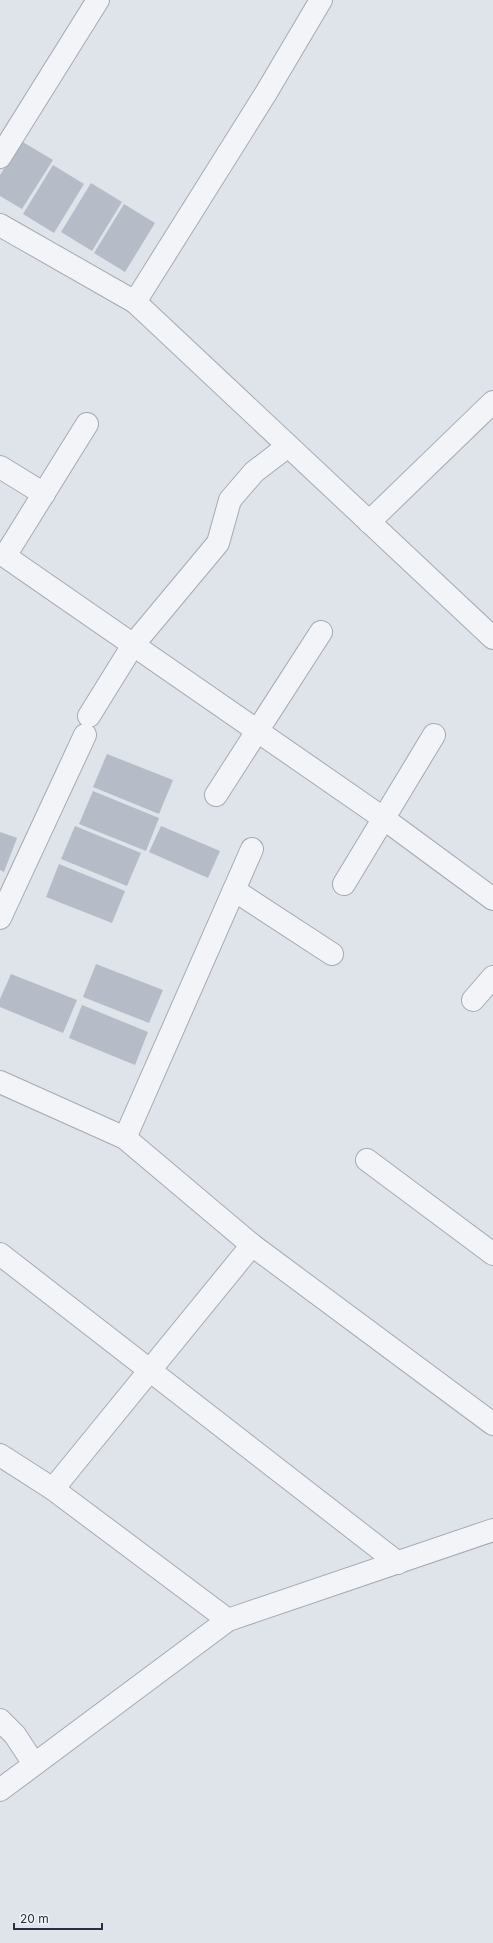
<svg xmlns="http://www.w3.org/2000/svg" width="493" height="1943" viewBox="0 0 493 1943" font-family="Inter,sans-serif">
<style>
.building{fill:#b6bcc7}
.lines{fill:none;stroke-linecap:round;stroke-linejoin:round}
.minor-casing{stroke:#a4aab4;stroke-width:24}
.minor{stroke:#f2f4f8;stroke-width:22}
</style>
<rect width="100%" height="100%" fill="#dfe3ea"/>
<g class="building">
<path d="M 21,141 L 53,160 L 22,209 L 0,196 L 0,175 Z"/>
<path d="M 53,165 L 84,184 L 54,233 L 23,214 Z"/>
<path d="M 91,183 L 122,202 L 92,251 L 61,232 Z"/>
<path d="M 124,204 L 155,223 L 125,272 L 94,253 Z"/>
<path d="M 107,754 L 173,780 L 159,814 L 93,787 Z"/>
<path d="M 93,791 L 159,818 L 146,851 L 79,824 Z"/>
<path d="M 75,826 L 141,853 L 127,886 L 61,859 Z"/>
<path d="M 161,826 L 220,851 L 208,878 L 149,852 Z"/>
<path d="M 0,832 L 17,838 L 4,872 L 0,870 Z"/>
<path d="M 59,864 L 125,891 L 112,923 L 46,897 Z"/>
<path d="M 96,964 L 163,990 L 149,1023 L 83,997 Z"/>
<path d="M 11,974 L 77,1000 L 63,1033 L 0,1007 L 0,999 Z"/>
<path d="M 82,1005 L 148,1032 L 135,1065 L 69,1038 Z"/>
</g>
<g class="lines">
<defs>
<g id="minor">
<path d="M 0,157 L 98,0"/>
<path d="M 0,225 L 135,302 L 266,93 L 321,0"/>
<path d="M 135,302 L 493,638"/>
<path d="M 87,424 L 5,556 L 383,818 L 493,899"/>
<path d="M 0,467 L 44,494"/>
<path d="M 369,522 L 493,402"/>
<path d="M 89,716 L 133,645 L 218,543 L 230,500 L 254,472 L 288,446"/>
<path d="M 216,795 L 321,632"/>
<path d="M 344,884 L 434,735"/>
<path d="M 234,890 L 332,954"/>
<path d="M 0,918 L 85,735"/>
<path d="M 473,1000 L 493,977"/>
<path d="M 0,1082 L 125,1138 L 252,1245 L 493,1424"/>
<path d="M 125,1138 L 252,849"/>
<path d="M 367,1160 L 493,1254"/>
<path d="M 0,1254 L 398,1563"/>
<path d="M 0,1455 L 53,1489 L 228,1620"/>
<path d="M 53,1489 L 252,1245"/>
<path d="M 0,1720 L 15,1735 L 34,1764"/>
<path d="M 0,1790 L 228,1620 L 493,1530"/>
</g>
</defs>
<use href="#minor" class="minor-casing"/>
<use href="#minor" class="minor"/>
</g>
<path d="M14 1923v6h88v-6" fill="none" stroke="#273042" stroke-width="2"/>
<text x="20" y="1923" font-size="12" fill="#273042" stroke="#eff2f7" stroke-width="3" paint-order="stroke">20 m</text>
</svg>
